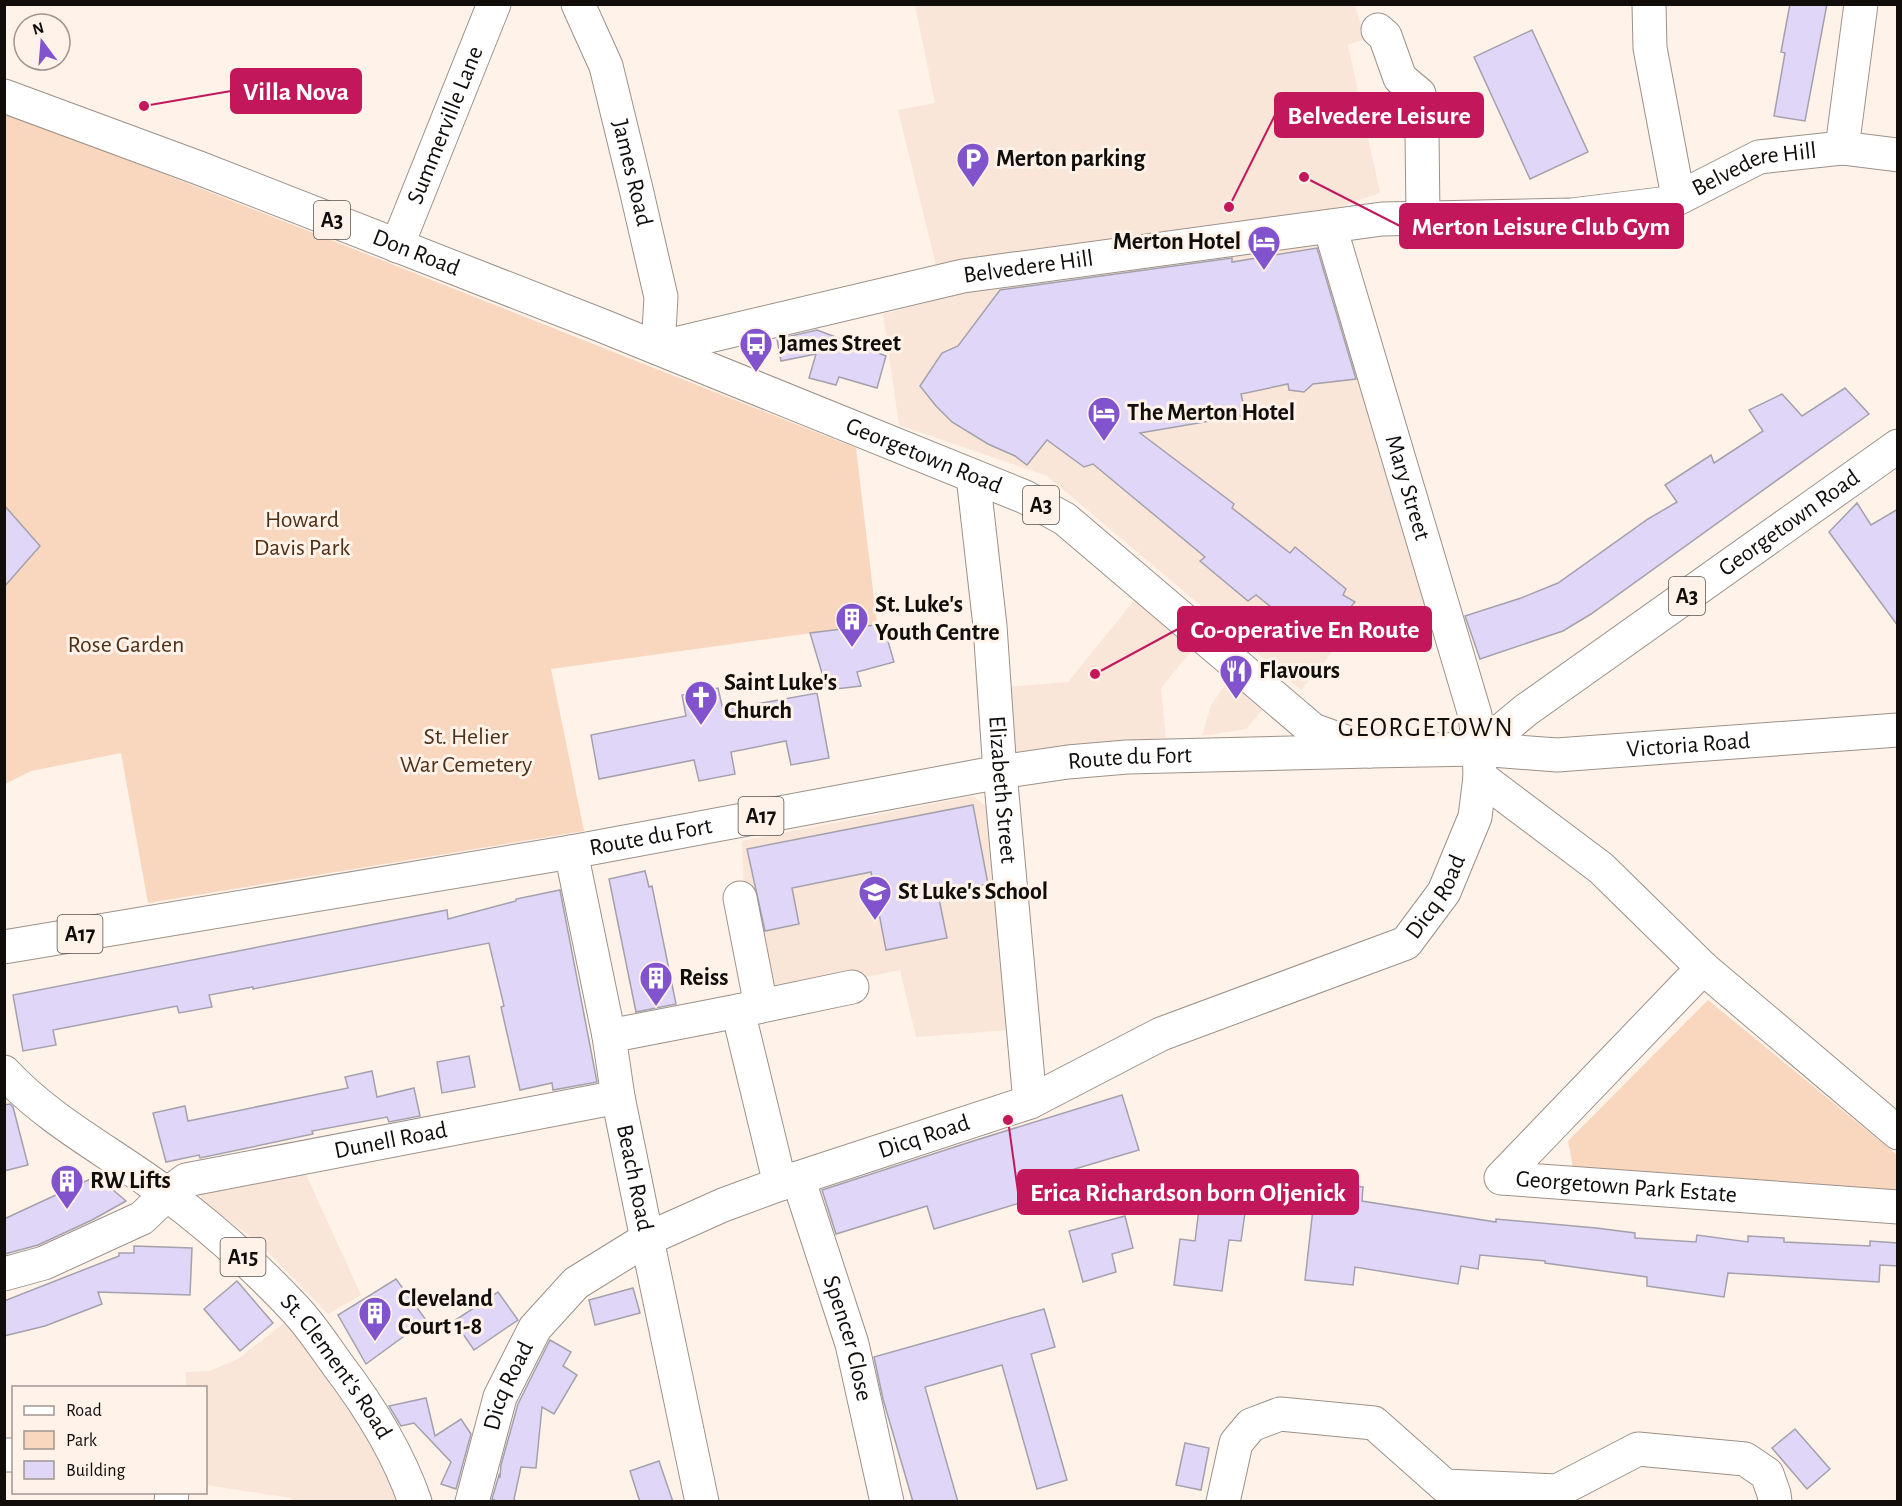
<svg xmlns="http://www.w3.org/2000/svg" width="1902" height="1506" viewBox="0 0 1902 1506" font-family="'Alegreya Sans',sans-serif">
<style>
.built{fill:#f9e6d8}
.green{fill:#f8d7be}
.building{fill:#e0d6f8;stroke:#a4a1ad;stroke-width:1.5}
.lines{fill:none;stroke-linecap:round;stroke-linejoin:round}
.minor-casing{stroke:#9c9189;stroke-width:35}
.major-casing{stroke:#9c9189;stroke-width:35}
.highway-casing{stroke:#9c9189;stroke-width:35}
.minor{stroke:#fff;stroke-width:33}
.major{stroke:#fff;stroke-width:33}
.highway{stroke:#fff;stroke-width:33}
.labels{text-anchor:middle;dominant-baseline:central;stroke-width:6;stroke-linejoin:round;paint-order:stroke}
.shield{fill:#fff2e9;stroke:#58524d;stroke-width:1.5}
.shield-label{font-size:22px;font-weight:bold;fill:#110d0a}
.street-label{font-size:24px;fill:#110d0a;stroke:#fff2e9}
.poi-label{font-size:24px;font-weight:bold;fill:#110d0a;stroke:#fff2e9;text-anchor:start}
.park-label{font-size:24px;fill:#4f3017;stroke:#fff2e9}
.quarter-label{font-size:27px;letter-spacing:1.5px;fill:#110d0a;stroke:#fff2e9}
.leader{fill:none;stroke:#c2185b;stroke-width:2}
.callout-dot{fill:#c2185b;stroke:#fff2e9;stroke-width:2}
.callout{fill:#c2185b;stroke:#c2185b;stroke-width:2}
.callout-label{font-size:26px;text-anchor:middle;font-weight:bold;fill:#fff}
</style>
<rect width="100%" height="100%" fill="#fff2e9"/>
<g class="built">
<path d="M 915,5 L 1355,5 L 1365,39 L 1348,45 L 1380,193 L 1326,211 L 936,265 L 898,110 L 935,103 Z"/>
<path d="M 1325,240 L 1434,631 L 1361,617 L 1301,690 L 1047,476 L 899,425 L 883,314 L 996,285 Z"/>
<path d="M 1137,597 L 1194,648 L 1161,688 L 1166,738 L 1011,755 L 1008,687 L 1068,682 Z"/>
<path d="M 1230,678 L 1264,708 L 1246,729 L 1202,736 L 1211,705 Z"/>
<path d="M 973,796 L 991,810 L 1010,1030 L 916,1037 L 900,970 L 774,996 L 744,891 L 742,841 Z"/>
<path d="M 303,1168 L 361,1295 L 328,1314 L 259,1243 L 202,1201 L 199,1188 Z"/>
<path d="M 285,1322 L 344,1391 L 401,1501 L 292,1501 L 291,1498 L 206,1485 L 206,1388 L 186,1388 L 186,1372 L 209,1371 L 238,1359 Z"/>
</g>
<g class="green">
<path d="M 5,111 L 856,448 L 877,624 L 551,669 L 584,831 L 148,903 L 121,753 L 31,771 L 5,784 Z"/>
<path d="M 1708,1000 L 1897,1155 L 1897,1197 L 1574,1172 L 1568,1141 Z"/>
</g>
<g class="building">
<path d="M 1790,4 L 1827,4 L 1805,121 L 1774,116 L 1785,53 L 1781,52 Z"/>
<path d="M 1532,30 L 1588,152 L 1530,179 L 1474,57 Z"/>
<path d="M 1317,248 L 1356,379 L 1313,384 L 1304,392 L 1289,390 L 1288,384 L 1241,394 L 1246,415 L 1140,433 L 1234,504 L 1232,508 L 1290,553 L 1295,547 L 1346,589 L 1343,595 L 1355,602 L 1321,640 L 1309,632 L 1306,635 L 1256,595 L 1248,601 L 1200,561 L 1205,557 L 1093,464 L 1084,467 L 1047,440 L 1027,465 L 1015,456 L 988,444 L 952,422 L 936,406 L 920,386 L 942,353 L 958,346 L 1000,290 L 1232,258 L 1232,262 Z"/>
<path d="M 817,330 L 886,356 L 877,388 L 839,377 L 836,385 L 809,378 L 816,354 L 781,361 L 777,339 Z"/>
<path d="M 1845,388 L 1869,414 L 1591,614 L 1563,631 L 1480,659 L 1465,616 L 1521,598 L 1558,583 L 1648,519 L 1677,502 L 1665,485 L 1711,455 L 1714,463 L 1763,431 L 1749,410 L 1782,394 L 1802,416 Z"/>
<path d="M 1857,503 L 1871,525 L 1898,509 L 1898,626 L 1829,532 Z"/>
<path d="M 4,505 L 40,546 L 4,587 Z"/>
<path d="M 883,624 L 894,662 L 857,672 L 861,686 L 827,690 L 810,633 Z"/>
<path d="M 718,688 L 723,710 L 817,693 L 829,758 L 791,765 L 786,741 L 731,752 L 735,774 L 699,781 L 694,760 L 599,779 L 591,735 L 686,716 L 682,695 Z"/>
<path d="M 973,805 L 988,884 L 938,894 L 947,938 L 886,950 L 871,872 L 792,888 L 799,924 L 765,931 L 747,849 Z"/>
<path d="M 645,871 L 649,887 L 652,886 L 676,1004 L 636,1012 L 609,879 Z"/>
<path d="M 560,890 L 597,1082 L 553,1090 L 552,1083 L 520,1090 L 501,1007 L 504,1006 L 489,943 L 253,989 L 253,987 L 209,995 L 212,1007 L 179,1013 L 177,1006 L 53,1030 L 56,1045 L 23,1051 L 13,995 L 447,910 L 448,919 L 516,901 L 516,899 Z"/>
<path d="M 469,1056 L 475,1087 L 442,1093 L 437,1062 Z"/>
<path d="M 372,1071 L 377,1097 L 414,1088 L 420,1116 L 389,1122 L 387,1117 L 312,1131 L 313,1134 L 238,1150 L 200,1158 L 199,1155 L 166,1162 L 153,1113 L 185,1106 L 188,1121 L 348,1088 L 345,1077 Z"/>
<path d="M 1122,1095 L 1139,1150 L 1051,1176 L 1056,1192 L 934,1229 L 927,1206 L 836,1234 L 822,1190 L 970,1142 Z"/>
<path d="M 10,1104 L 13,1107 L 28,1165 L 4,1171 L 4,1105 Z"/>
<path d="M 97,1176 L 126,1201 L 92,1220 L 38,1245 L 5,1254 L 4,1219 Z"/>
<path d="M 1316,1182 L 1363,1187 L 1362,1201 L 1496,1222 L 1496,1219 L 1596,1228 L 1635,1233 L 1635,1238 L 1696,1242 L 1697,1235 L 1748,1242 L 1748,1236 L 1784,1238 L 1784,1242 L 1870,1246 L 1870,1241 L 1898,1243 L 1898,1266 L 1880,1265 L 1879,1282 L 1728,1273 L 1724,1297 L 1647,1286 L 1647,1277 L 1545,1263 L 1545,1261 L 1480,1255 L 1478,1269 L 1461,1266 L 1458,1284 L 1355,1267 L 1353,1285 L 1305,1280 Z"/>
<path d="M 1201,1193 L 1247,1199 L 1241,1241 L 1229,1240 L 1222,1291 L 1174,1285 L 1180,1239 L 1195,1241 Z"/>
<path d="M 1125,1216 L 1133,1248 L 1112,1254 L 1116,1272 L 1083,1282 L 1069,1231 Z"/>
<path d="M 134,1246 L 192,1248 L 190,1295 L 98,1292 L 102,1304 L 45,1326 L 4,1336 L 4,1301 L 119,1256 L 119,1253 L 134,1253 Z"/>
<path d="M 396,1279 L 426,1320 L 366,1364 L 338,1315 Z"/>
<path d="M 237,1281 L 273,1323 L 240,1351 L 204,1309 Z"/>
<path d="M 633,1288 L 640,1313 L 595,1325 L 589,1300 Z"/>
<path d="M 498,1292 L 518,1320 L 474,1350 L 454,1321 Z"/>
<path d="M 1044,1309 L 1055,1347 L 1031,1354 L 1067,1480 L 1037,1489 L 1002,1365 L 925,1387 L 958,1502 L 913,1502 L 883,1399 L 874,1357 Z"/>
<path d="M 550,1340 L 571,1352 L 563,1366 L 577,1375 L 554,1414 L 542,1407 L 536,1468 L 521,1467 L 514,1499 L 516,1502 L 498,1502 L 492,1499 L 499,1475 L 500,1478 L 501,1465 L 518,1404 Z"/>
<path d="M 426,1398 L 435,1436 L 461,1419 L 471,1434 L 456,1489 L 441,1484 L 451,1462 L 414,1423 L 401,1426 L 389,1406 Z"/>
<path d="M 1795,1429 L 1830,1469 L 1807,1489 L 1772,1448 Z"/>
<path d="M 1185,1443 L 1209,1448 L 1201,1490 L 1176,1485 Z"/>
<path d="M 659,1461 L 673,1502 L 640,1502 L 630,1471 Z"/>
</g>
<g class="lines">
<defs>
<g id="minor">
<path id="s1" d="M 578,4 L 606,66 L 636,189 L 661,297 L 658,348 L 963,276 L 1382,219 L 1572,215 L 1669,203 L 1759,157 L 1842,148 L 1898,155"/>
<path d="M 1649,4 L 1650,48 L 1676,186 L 1682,196"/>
<path d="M 1378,30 L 1385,36 L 1400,78 L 1419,94 L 1422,133 L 1423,217"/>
<path d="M 1842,148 L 1861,4"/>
<path id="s2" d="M 1330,227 L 1475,715 L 1479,749"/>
<path id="s3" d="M 397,246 L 494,4"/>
<path id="s4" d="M 973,476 L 990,626 L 1000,772 L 1030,1102"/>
<path d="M 1480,777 L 1601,868 L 1703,968 L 1898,1133"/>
<path id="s5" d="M 571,852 L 609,1036 L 618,1097 L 647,1239 L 702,1502"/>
<path d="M 740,898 L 761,1006"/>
<path id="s6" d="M 1703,968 L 1501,1178 L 1898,1207"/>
<path d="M 738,1011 L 780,1184"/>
<path d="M 609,1036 L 738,1011 L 852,987"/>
<path id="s7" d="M 798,1178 L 852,1344 L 887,1502"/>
<path id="s8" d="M 4,1274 L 44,1263 L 142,1218 L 167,1194 L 186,1180 L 618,1097"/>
<path d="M 4,1455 L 14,1455"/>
<path d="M 171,1502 L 172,1492"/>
<path d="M 1223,1502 L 1236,1443 L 1251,1425 L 1280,1414 L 1374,1423 L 1445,1486 L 1557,1491 L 1638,1449 L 1745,1459 L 1767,1474 L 1774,1494 L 1775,1502"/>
</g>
<g id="major">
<path id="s9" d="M 4,96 L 199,168 L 598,324 L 1025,497 L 1065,519 L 1313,730 L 1370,751 L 1479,749 L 1557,755 L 1898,730"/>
<path id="s10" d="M 1479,749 L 1526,710 L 1898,446"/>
<path id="s11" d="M 4,1072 C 50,1122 114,1154 168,1195 C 213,1229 257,1268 296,1310 C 311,1326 324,1346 337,1364 C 369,1406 398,1452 415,1502"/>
<path id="s12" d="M 472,1502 L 500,1397 L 535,1328 L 576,1283 L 647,1239 L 723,1205 L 780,1184 L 1030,1102 L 1161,1034 L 1406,943 L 1444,892 L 1475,817 L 1480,777 L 1479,749"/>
</g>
<g id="highway">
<path id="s13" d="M 4,947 L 571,852 L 1000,772 L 1068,762 L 1127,757 L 1370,751"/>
</g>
</defs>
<use href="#minor" class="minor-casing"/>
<use href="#major" class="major-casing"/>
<use href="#highway" class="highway-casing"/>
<use href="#minor" class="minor"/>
<use href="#major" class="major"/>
<use href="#highway" class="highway"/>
</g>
<defs>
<symbol id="parking-pin" viewBox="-11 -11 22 30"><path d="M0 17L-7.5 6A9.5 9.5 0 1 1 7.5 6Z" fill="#8153cc" stroke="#fff2e9"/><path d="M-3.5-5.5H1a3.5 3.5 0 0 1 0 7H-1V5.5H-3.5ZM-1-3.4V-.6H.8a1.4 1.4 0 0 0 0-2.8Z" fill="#fff"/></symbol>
<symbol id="hotel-pin" viewBox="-11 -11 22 30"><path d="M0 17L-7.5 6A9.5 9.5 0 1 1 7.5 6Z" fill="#8153cc" stroke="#fff2e9"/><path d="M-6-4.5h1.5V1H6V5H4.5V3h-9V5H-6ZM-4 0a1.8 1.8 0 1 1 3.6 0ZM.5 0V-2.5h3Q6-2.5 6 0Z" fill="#fff"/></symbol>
<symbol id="bus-pin" viewBox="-11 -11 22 30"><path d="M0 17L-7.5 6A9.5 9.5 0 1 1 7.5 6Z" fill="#8153cc" stroke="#fff2e9"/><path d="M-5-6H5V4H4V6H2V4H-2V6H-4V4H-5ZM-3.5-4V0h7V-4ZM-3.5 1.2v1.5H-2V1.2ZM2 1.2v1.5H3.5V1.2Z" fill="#fff"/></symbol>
<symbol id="building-pin" viewBox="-11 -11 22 30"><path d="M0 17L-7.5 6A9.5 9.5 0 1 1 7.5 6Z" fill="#8153cc" stroke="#fff2e9"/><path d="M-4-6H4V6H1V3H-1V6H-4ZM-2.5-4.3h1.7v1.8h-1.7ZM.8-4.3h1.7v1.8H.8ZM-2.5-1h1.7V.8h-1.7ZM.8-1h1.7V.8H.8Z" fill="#fff"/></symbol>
<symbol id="restaurant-pin" viewBox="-11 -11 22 30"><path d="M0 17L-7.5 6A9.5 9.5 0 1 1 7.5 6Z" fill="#8153cc" stroke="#fff2e9"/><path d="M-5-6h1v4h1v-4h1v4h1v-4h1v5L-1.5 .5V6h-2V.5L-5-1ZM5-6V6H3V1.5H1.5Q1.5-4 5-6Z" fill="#fff"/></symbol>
<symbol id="church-pin" viewBox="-11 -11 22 30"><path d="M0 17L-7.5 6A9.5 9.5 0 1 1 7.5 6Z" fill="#8153cc" stroke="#fff2e9"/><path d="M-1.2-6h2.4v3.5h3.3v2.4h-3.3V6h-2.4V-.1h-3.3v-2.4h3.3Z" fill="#fff"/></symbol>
<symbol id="school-pin" viewBox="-11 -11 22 30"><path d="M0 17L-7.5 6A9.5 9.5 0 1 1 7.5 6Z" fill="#8153cc" stroke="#fff2e9"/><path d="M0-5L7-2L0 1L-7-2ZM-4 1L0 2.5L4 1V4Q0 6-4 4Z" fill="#fff"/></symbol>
</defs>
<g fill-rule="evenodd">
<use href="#parking-pin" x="954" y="140" width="38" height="52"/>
<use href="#hotel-pin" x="1245" y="223" width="38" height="52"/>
<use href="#bus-pin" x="737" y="325" width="38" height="52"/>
<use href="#hotel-pin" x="1085" y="394" width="38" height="52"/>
<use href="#building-pin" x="833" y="600" width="38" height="52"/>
<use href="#restaurant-pin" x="1217" y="652" width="38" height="52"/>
<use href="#church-pin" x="682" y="678" width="38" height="52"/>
<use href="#school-pin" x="856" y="873" width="38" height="52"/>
<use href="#building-pin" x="637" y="959" width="38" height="52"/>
<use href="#building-pin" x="48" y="1162" width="38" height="52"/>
<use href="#building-pin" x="356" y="1294" width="38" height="52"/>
</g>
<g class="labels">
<g class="shield">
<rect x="314" y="201" width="36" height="38" rx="4.5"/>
<rect x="1023" y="486" width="36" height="38" rx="4.5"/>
<rect x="1669" y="577" width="36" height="38" rx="4.5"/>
<rect x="738.5" y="797" width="45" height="38" rx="4.5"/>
<rect x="57.5" y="915" width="45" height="38" rx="4.5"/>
<rect x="220.5" y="1238" width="45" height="38" rx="4.5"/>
</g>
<g class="shield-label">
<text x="332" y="220">A3</text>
<text x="1041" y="505">A3</text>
<text x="1687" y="596">A3</text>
<text x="761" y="816">A17</text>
<text x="80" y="934">A17</text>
<text x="243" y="1257">A15</text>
</g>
<g class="street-label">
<text stroke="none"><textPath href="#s3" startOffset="130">Summerville Lane</textPath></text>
<text stroke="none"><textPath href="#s1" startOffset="1474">Belvedere Hill</textPath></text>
<text stroke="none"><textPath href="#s1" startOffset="178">James Road</textPath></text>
<text stroke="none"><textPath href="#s9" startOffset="441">Don Road</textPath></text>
<text stroke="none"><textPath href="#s1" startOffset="736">Belvedere Hill</textPath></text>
<text stroke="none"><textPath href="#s9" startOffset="988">Georgetown Road</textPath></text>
<text stroke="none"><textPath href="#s2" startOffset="272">Mary Street</textPath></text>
<text stroke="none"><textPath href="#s10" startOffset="384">Georgetown Road</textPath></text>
<text stroke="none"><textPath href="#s9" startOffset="1848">Victoria Road</textPath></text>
<text stroke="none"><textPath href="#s13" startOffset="1142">Route du Fort</textPath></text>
<text stroke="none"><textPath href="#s4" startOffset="315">Elizabeth Street</textPath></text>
<text stroke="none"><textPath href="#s13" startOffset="656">Route du Fort</textPath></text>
<text stroke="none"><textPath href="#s12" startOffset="1202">Dicq Road</textPath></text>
<text stroke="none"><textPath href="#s12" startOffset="626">Dicq Road</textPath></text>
<text stroke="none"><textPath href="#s8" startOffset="416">Dunell Road</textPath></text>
<text stroke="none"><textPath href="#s5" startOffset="332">Beach Road</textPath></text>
<text stroke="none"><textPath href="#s6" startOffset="417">Georgetown Park Estate</textPath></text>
<text stroke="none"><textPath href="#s7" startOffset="168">Spencer Close</textPath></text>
<text stroke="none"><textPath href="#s11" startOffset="447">St. Clement's Road</textPath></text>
<text stroke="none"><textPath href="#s12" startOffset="122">Dicq Road</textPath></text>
</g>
<g class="poi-label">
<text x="996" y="159">Merton parking</text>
<text x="1241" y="242" text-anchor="end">Merton Hotel</text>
<text x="779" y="344">James Street</text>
<text x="1127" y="413">The Merton Hotel</text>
<text x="875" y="605">St. Luke's<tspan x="875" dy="28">Youth Centre</tspan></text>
<text x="1259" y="671">Flavours</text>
<text x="724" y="683">Saint Luke's<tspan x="724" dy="28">Church</tspan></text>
<text x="898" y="892">St Luke's School</text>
<text x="679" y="978">Reiss</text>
<text x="90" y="1181">RW Lifts</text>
<text x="398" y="1299">Cleveland<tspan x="398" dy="28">Court 1-8</tspan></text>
</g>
<g class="park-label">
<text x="302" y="520">Howard<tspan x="302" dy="28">Davis Park</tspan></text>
<text x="126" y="645">Rose Garden</text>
<text x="466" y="737">St. Helier<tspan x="466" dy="28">War Cemetery</tspan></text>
</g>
<g class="quarter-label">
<text x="1426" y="727">GEORGETOWN</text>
</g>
</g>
<path class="leader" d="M144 106L231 91M1229 207L1275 115M1304 177L1400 226M1095 674L1178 629M1008 1120L1018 1192"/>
<g class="callout-dot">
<circle cx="144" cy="106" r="6"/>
<circle cx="1229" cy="207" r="6"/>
<circle cx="1304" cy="177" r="6"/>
<circle cx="1095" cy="674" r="6"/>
<circle cx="1008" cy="1120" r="6"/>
</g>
<g class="callout">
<rect x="231" y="69" width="130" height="44" rx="6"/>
<rect x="1275" y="93" width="208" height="44" rx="6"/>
<rect x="1400" y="204" width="283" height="44" rx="6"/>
<rect x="1178" y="607" width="253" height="44" rx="6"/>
<rect x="1018" y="1170" width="340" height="44" rx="6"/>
</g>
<g class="callout-label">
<text x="296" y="100">Villa Nova</text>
<text x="1379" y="124">Belvedere Leisure</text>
<text x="1541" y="235">Merton Leisure Club Gym</text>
<text x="1305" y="638">Co-operative En Route</text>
<text x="1188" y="1201">Erica Richardson born Oljenick</text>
</g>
<rect width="1902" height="1506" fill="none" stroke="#110d0a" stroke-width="12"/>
<rect x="12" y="1386" width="195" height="108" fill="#fff2e9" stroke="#a09690" stroke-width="1.5"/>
<rect x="24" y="1406" width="30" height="9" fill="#ffffff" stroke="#a09690" stroke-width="1.5"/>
<text x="66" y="1416" font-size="18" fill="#110d0a">Road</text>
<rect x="24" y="1431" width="30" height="18" fill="#f8d7be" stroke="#a09690" stroke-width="1.5"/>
<text x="66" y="1446" font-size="18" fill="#110d0a">Park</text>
<rect x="24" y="1461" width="30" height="18" fill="#e0d6f8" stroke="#a09690" stroke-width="1.5"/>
<text x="66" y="1476" font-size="18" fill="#110d0a">Building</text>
<g transform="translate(42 42) rotate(344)"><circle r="28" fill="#fff2e9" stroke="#a09690" stroke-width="1.5"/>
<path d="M0-4.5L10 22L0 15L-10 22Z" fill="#8153cc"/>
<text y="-9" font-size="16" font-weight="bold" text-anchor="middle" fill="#110d0a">N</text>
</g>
</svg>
